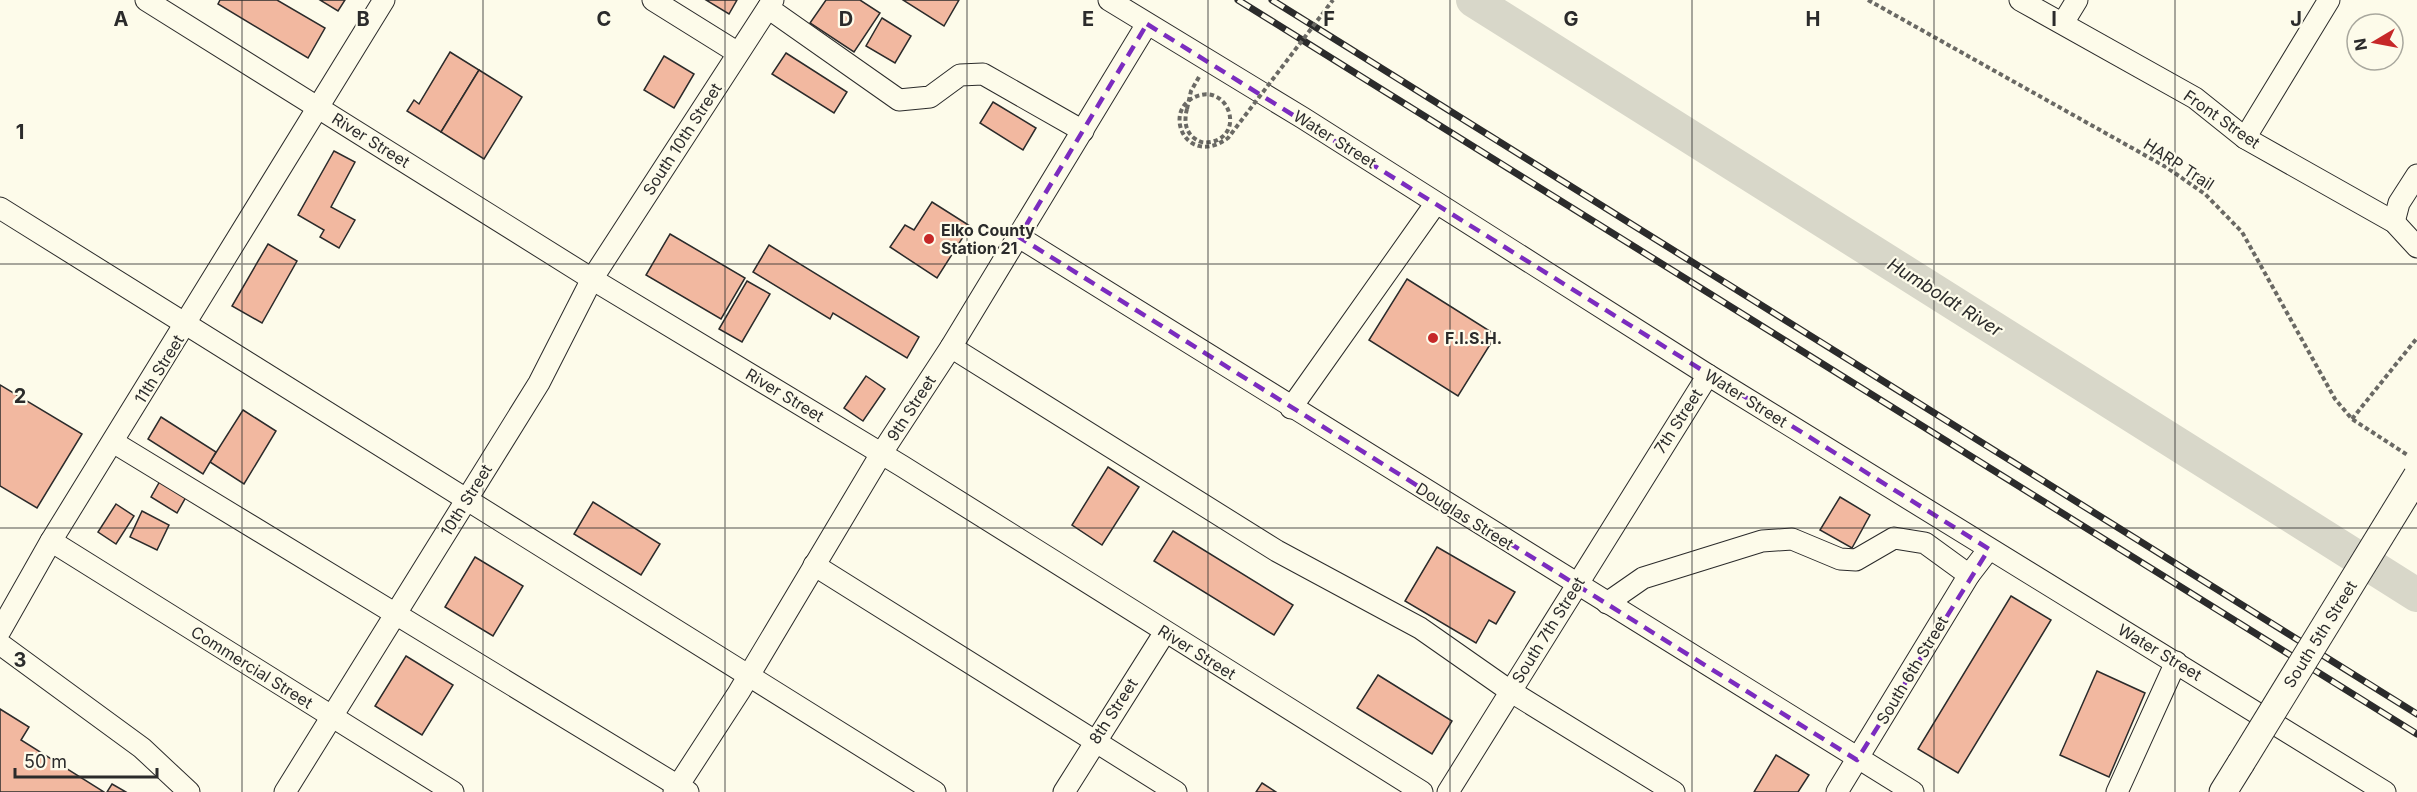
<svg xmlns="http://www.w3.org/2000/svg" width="2417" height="792" viewBox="0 0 2417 792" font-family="Inter,sans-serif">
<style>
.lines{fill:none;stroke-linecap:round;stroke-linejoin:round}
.river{stroke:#d8d7c9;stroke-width:34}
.building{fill:#f2b8a0;stroke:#2b2b2b;stroke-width:1.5}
.minor-casing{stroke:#2b2b2b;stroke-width:23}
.major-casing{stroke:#2b2b2b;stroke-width:29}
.path{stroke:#6a6964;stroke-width:4;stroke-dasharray:4.5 3;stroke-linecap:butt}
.minor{stroke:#fdfbea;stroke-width:21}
.major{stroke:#fdfbea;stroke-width:27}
.rail-casing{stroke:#2b2b2b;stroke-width:7}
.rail{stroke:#fdfbea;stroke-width:4.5;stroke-dasharray:14;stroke-linecap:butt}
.major-bridge-casing{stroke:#2b2b2b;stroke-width:29;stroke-linecap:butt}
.path-bridge{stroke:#6a6964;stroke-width:4;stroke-dasharray:4.5 3;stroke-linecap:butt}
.major-bridge{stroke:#fdfbea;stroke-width:27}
.marked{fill:none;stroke:#7b2cbf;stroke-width:4.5;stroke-dasharray:12 8;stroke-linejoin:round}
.grid{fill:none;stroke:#2b2b2b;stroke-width:1.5;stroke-opacity:0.55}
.poi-dot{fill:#c62828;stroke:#fdfbea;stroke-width:2}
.labels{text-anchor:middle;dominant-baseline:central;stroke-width:4.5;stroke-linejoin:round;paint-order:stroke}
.street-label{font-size:16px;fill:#2b2b2b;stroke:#fdfbea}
.poi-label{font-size:16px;font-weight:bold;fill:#2b2b2b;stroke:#fdfbea;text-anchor:start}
.water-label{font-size:18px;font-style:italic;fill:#2b2b2b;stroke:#fdfbea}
.grid-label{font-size:20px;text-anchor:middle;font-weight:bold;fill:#2b2b2b;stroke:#fdfbea;stroke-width:4.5;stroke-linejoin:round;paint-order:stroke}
</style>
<rect width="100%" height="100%" fill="#fdfbea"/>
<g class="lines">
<path class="river" d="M 1473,0 L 2417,595"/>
</g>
<g class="building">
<path d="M 220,0 L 277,0 L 325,28 L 308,58 L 218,4 Z"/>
<path d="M 320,0 L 345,0 L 338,11 Z"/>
<path d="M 706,0 L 737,0 L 729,14 Z"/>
<path d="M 826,0 L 860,0 L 880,13 L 854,52 L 810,23 Z"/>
<path d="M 903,0 L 959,0 L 944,26 Z"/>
<path d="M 882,18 L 911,36 L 895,63 L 866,46 Z"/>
<path d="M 450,52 L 479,70 L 441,132 L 407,111 L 414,100 L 419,104 Z"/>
<path d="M 786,53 L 847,92 L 834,113 L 772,74 Z"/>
<path d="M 664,56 L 694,74 L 674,108 L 644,90 Z"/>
<path d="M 479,70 L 522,97 L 484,159 L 441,132 Z"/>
<path d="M 993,102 L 1036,128 L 1023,150 L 980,123 Z"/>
<path d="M 334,151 L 355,162 L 331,207 L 355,220 L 339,248 L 320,237 L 324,230 L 298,215 Z"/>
<path d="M 932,202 L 970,226 L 937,278 L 890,247 L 905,225 L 914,230 Z"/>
<path d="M 670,234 L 745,278 L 721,319 L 646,275 Z"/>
<path d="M 268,244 L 297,261 L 262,323 L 232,306 Z"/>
<path d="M 769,245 L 919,337 L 907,358 L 833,313 L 830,319 L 753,272 Z"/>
<path d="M 1407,279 L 1496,335 L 1458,396 L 1369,340 Z"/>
<path d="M 747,281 L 770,294 L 742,342 L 719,329 Z"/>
<path d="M 866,376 L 885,389 L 863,421 L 844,408 Z"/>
<path d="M 0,385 L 82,434 L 37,508 L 0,486 Z"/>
<path d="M 243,410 L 276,431 L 244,484 L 210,462 Z"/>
<path d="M 161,417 L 216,452 L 203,474 L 148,439 Z"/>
<path d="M 1108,467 L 1139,487 L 1102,545 L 1072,525 Z"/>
<path d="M 160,481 L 186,497 L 177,513 L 151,497 Z"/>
<path d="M 1840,497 L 1870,515 L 1852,548 L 1820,530 Z"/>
<path d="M 593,502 L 660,544 L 641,575 L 574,534 Z"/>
<path d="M 116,504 L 134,516 L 116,544 L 98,532 Z"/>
<path d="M 142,511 L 169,525 L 157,550 L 130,537 Z"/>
<path d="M 1173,531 L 1293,605 L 1274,635 L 1154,561 Z"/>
<path d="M 1437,547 L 1515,592 L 1496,624 L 1489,620 L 1476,643 L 1405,601 Z"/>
<path d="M 475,557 L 523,586 L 493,636 L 445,607 Z"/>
<path d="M 2011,596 L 2051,620 L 1958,773 L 1918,749 Z"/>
<path d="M 406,656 L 453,685 L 422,735 L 375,706 Z"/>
<path d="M 2097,671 L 2145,693 L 2109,777 L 2060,755 Z"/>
<path d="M 1378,675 L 1452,721 L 1432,754 L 1357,708 Z"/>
<path d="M 0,709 L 29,727 L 21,740 L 104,792 L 0,792 Z"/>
<path d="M 1776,755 L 1809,775 L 1798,792 L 1754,792 Z"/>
<path d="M 1262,783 L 1276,792 L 1256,792 Z"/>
<path d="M 112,784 L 126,792 L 107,792 Z"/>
</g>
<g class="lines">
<defs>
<g id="minor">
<path d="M 146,0 L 592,279 L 902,466 L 1422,792"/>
<path d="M 653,0 L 738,53"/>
<path d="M 1109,0 L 1303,118 L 1708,375 L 2385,792"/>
<path d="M 2020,0 L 2195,98 L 2245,138 L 2394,222 L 2417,247"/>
<path d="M 768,8 L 899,100 L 930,97 L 960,75 L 983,74 L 1083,131"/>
<path d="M 2063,23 L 2077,0"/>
<path d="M 2245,138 L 2329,0"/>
<path d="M 0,208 L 935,792"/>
<path d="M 2394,222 L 2399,203 L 2417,175"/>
<path d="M 1019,237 L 1913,792"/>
<path d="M 951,347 L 1277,551 L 1420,628 L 1510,691 L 1674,792"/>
<path d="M 1291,408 L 1436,203"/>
<path d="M 113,442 L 688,792"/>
<path d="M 51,541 L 453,792"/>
<path d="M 814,565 L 1176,792"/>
<path d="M 1607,603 L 1643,578 L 1762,541 L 1792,539 L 1840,559 L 1856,560 L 1894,538 L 1925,543 L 1969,575"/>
<path d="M 0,631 L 51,541 L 384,0"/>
<path d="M 0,644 L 142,748 L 189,792"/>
<path d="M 285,792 L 539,383 L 592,279 L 773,0"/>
<path d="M 674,792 L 739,692 L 881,454 L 951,347 L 1147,24"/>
<path d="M 1064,792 L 1165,632"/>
<path d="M 1448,792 L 1708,375"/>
<path d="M 1837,792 L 1969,575 L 1989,549"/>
<path d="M 2117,792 L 2176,662"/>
</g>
<path id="major" d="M 2223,792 L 2241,763"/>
</defs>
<use href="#minor" class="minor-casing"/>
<use href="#major" class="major-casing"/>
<g class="path">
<path d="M 1868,0 L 2166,167 L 2205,194 L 2242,232 L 2335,399 L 2352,419 L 2409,456"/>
<path d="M 1187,109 L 1191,91 L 1199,77"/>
<path d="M 2352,419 L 2417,338"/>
</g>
<use href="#minor" class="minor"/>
<use href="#major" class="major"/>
<defs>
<g id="rail">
<path d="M 1238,0 L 2417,734"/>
<path d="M 1272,0 L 2417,714"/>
</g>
</defs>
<use href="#rail" class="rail-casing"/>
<use href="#rail" class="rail"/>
<defs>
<path id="major-bridge" d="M 2241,763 L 2417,476"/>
</defs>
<use href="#major-bridge" class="major-bridge-casing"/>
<path class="path-bridge" d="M 1187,109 C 1184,120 1185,131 1194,138 C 1200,143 1205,143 1211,142 C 1248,134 1226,78 1191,99 C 1164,116 1188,167 1228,138 L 1333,0"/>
<use href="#major-bridge" class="major-bridge"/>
</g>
<path class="marked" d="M 1147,24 L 1989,549 L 1857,760 L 1019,237 Z"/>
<path class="grid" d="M 242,0 L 242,792M 483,0 L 483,792M 725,0 L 725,792M 967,0 L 967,792M 1208,0 L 1208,792M 1450,0 L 1450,792M 1692,0 L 1692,792M 1934,0 L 1934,792M 2175,0 L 2175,792M 0,264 L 2417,264M 0,528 L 2417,528"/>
<g class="poi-dot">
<circle cx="929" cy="239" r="6"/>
<circle cx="1433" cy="338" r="6"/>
</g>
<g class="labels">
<g class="street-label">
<text transform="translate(2222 119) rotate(35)">Front Street</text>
<text transform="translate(682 139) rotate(-57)">South 10th Street</text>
<text transform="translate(1335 139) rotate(32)">Water Street</text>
<text transform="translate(371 140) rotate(32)">River Street</text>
<text transform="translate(2179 164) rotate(33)">HARP Trail</text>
<text transform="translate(159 369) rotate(-58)">11th Street</text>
<text transform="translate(785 395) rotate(31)">River Street</text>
<text transform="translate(1746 398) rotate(32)">Water Street</text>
<text transform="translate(911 408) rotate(-57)">9th Street</text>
<text transform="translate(1678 421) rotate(-57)">7th Street</text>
<text transform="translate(466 500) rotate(-58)">10th Street</text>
<text transform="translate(1465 516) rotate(32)">Douglas Street</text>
<text transform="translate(1548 630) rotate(-58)">South 7th Street</text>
<text transform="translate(2320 634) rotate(-58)">South 5th Street</text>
<text transform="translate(1197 652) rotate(32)">River Street</text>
<text transform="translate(2160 652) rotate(31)">Water Street</text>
<text transform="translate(252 667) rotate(32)">Commercial Street</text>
<text transform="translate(1912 670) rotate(-59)">South 6th Street</text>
<text transform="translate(1113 711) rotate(-57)">8th Street</text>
</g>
<g class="poi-label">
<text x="941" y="230">Elko County<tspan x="941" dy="18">Station 21</tspan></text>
<text x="1445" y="338">F.I.S.H.</text>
</g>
<g class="water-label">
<text transform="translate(1945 297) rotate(32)">Humboldt River</text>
</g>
</g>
<g class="grid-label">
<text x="121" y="26">A</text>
<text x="363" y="26">B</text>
<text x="604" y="26">C</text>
<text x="846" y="26">D</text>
<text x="1088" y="26">E</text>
<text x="1329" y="26">F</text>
<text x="1571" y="26">G</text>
<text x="1813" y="26">H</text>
<text x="2054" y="26">I</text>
<text x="2296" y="26">J</text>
<text x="20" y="139">1</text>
<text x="20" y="403">2</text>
<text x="20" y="667">3</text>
</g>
<g transform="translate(2375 42) rotate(260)"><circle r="28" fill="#fdfbea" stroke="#a9a89e" stroke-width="1.5"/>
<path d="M0-4.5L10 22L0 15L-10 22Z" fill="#c62828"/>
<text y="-9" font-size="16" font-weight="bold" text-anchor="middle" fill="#2b2b2b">N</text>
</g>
<path d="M15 768v9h142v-9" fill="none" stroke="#2b2b2b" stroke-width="3"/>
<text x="24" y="768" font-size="18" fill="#2b2b2b" stroke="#fdfbea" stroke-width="4.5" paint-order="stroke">50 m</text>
</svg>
